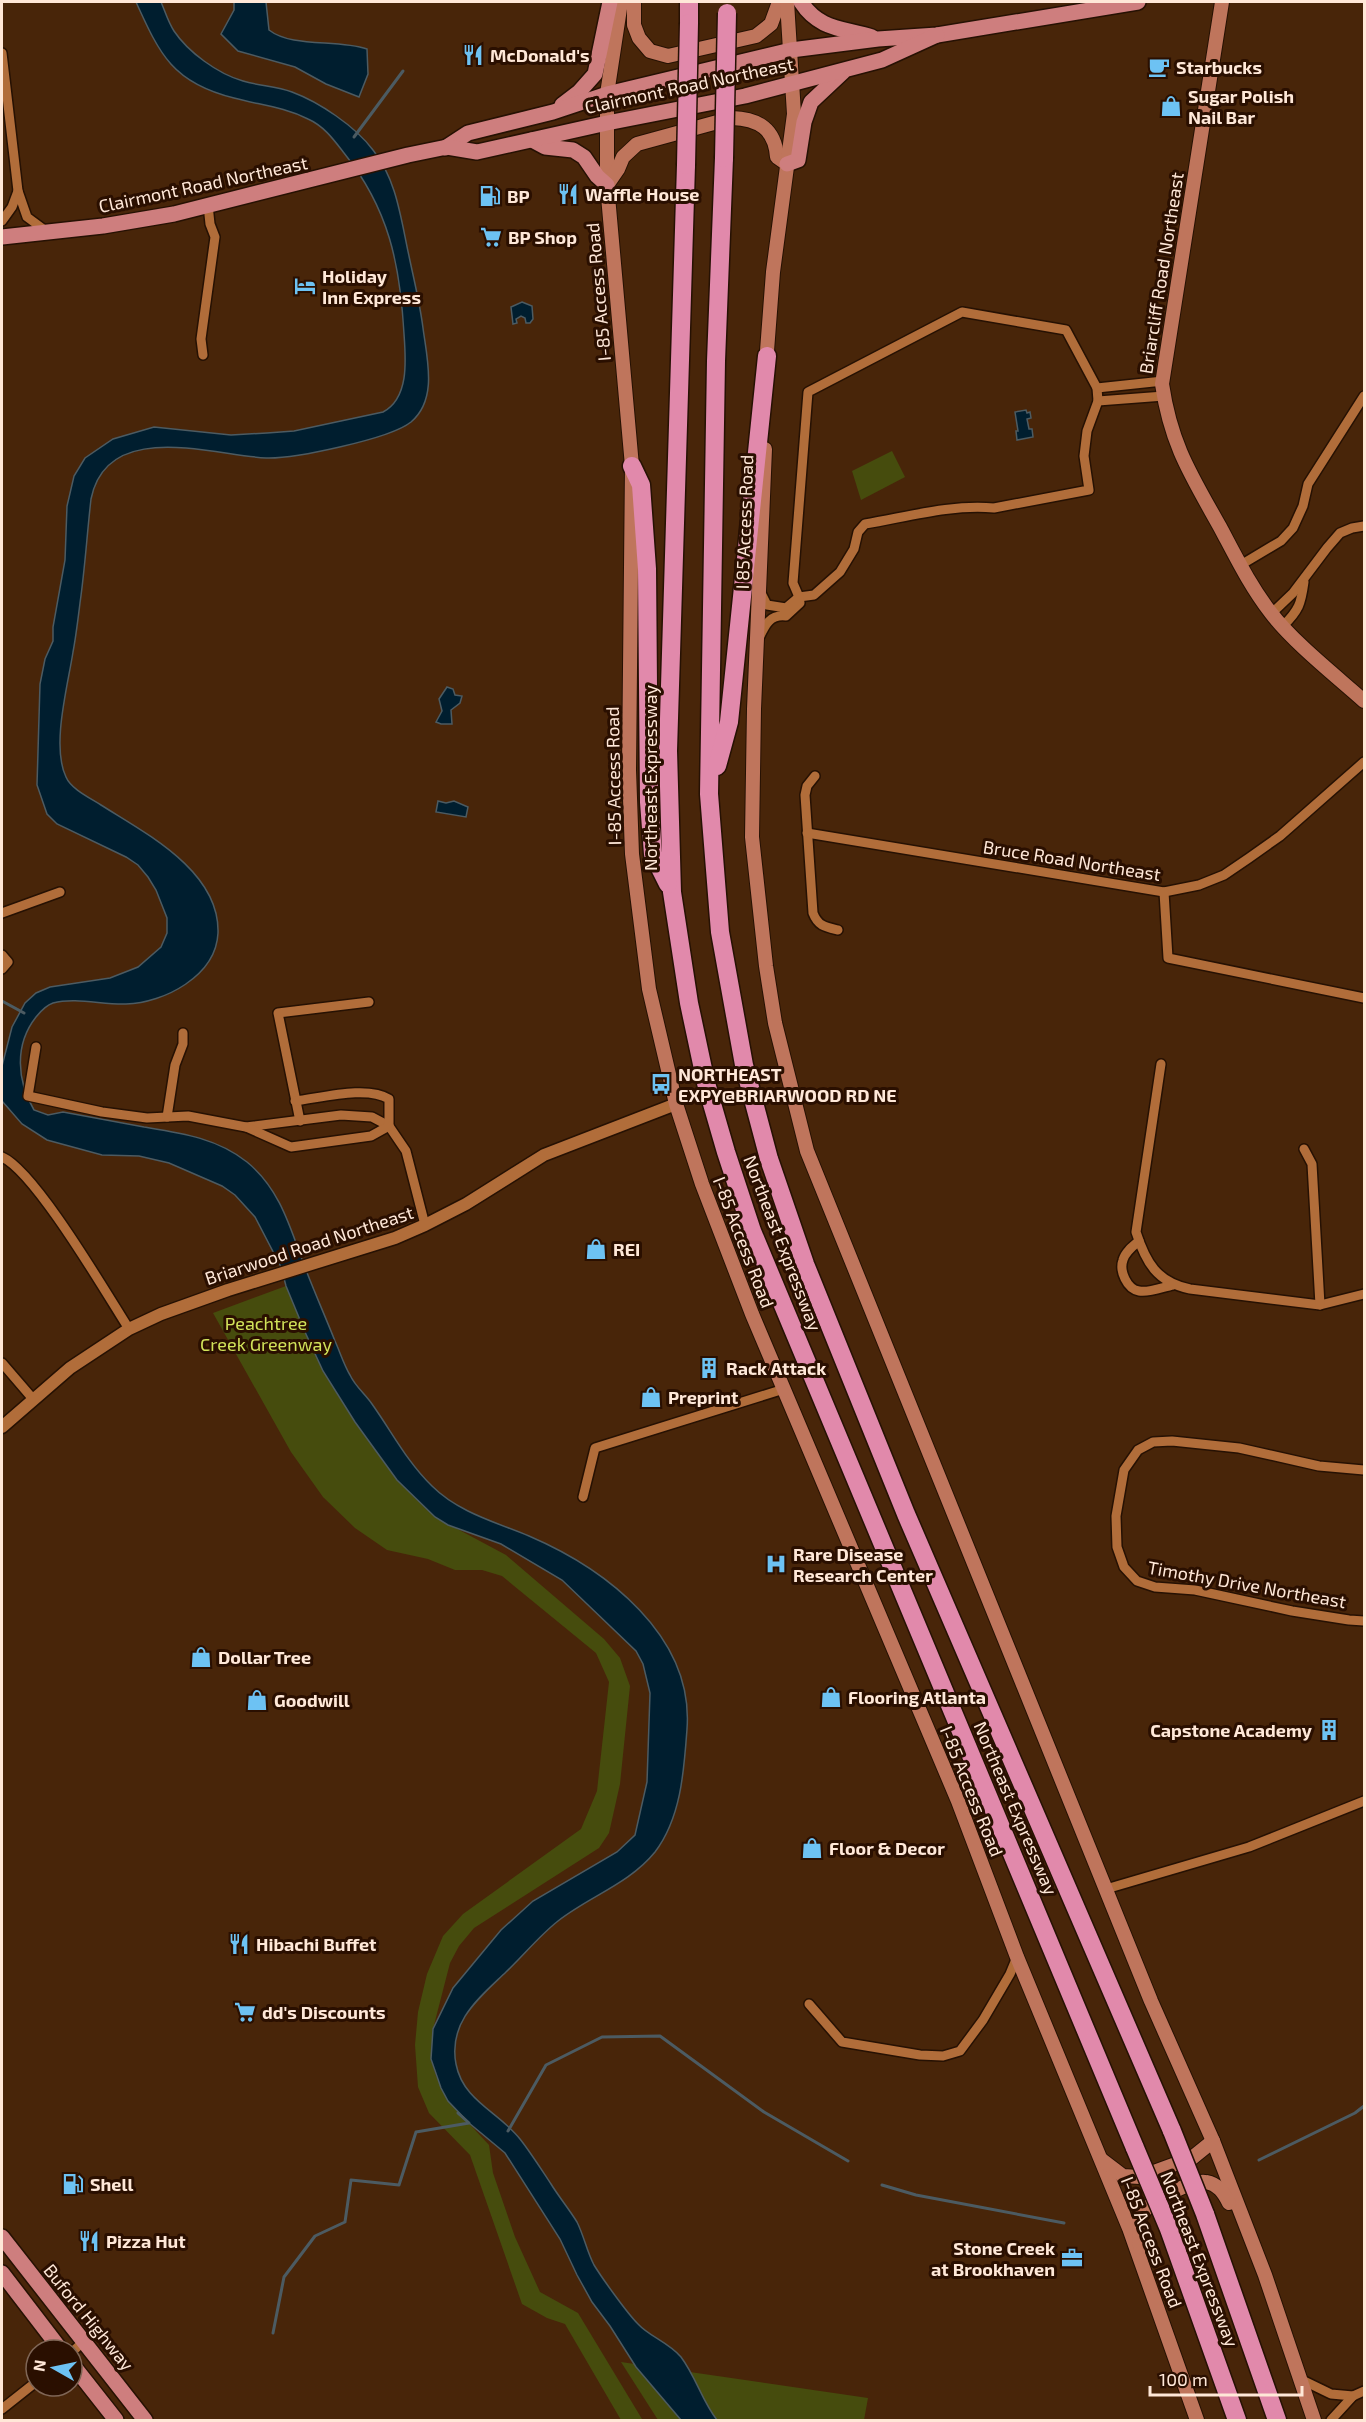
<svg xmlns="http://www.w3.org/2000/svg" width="1366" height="2422" viewBox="0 0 1366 2422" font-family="'Exo 2',sans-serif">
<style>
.green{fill:#464c0d}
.water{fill:#001e2f;stroke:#4c5b62;stroke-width:1.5}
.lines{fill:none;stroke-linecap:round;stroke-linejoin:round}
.stream{stroke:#4c5b62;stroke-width:3}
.minor-casing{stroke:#261103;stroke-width:12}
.tertiary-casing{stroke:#261103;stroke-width:15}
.secondary-casing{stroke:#261103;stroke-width:16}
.primary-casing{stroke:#261103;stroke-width:18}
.motorway-casing{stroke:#261103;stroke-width:21}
.minor{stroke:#b16d3a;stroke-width:9}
.tertiary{stroke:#b16d3a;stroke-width:12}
.secondary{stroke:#bf755c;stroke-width:14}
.primary{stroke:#ce7e7e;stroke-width:15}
.motorway{stroke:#e189ab;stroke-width:18}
.motorway-bridge-casing{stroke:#261103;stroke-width:21;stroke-linecap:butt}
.motorway-bridge{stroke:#e189ab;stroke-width:18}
.labels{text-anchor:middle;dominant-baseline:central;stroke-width:6;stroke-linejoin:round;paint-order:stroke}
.poi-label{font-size:18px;font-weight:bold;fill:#ffe8d8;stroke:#2a0f00;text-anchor:start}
.street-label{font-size:18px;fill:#ffe8d8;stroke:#2a0f00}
.park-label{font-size:18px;fill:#d2e35a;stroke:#2a0f00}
</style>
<rect width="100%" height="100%" fill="#482509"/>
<g class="green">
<path d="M 892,451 L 905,477 L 861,500 L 852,471 Z"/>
<path d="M 286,1286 L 323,1371 L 355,1422 L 397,1480 L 435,1517 L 506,1555 L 604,1639 L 620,1658 L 630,1686 L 620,1784 L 609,1833 L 599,1848 L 474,1928 L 459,1946 L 450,1963 L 433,2029 L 431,2059 L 436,2076 L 448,2101 L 489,2145 L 493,2173 L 515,2237 L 540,2292 L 578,2313 L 642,2419 L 645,2420 L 621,2420 L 565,2324 L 547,2318 L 522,2304 L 470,2155 L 429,2113 L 418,2087 L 415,2045 L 418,2012 L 427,1974 L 443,1936 L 463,1914 L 581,1829 L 597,1791 L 609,1682 L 596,1653 L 502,1576 L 482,1570 L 455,1570 L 428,1559 L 387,1550 L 355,1528 L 323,1497 L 291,1452 L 213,1313 Z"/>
<path d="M 621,2362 L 868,2398 L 864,2420 L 658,2420 Z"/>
</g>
<g class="water">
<path d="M 136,2 L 161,2 C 165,11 168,22 174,31 C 188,52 218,74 243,81 C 259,86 276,86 292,92 C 319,102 355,126 373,150 C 397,180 401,220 409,256 C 414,280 420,304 423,328 C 427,359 438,399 411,422 C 390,439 293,459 266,458 C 212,455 107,419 91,499 C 87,534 85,568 80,603 C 78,619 76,636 73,652 C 68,685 51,746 66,777 C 71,789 90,798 101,805 C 145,833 220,871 218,933 C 216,976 164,1003 126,1004 C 103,1005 76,997 53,1003 C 47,1005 40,1012 36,1017 C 14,1045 17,1081 34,1110 L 48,1115 L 63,1112 C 90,1117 117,1122 144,1127 C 181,1133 217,1138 247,1162 C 280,1189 290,1227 304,1265 C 314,1291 325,1316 335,1341 C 340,1352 344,1365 350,1375 C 355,1386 365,1394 372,1404 C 392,1432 407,1462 432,1486 C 458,1512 495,1522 529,1536 C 606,1569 694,1636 687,1729 C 684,1771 681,1818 655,1852 C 629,1884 590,1896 558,1921 C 539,1936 524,1955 506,1972 C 479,1998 448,2022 456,2064 C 463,2101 499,2112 520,2139 C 531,2153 541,2169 551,2184 C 559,2197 569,2209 577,2222 C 584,2236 587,2252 594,2265 C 602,2278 627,2313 638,2324 C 650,2337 668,2342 681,2357 C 696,2377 702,2401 717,2420 L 681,2420 L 636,2367 L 610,2326 L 592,2302 L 577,2275 L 560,2239 L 505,2153 L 469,2123 L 448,2101 L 441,2088 L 431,2059 L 433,2029 L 453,1988 L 501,1930 L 533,1901 L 617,1852 L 635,1835 L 647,1782 L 650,1693 L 643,1664 L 636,1651 L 562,1580 L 501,1544 L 448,1525 L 435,1517 L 397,1480 L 355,1422 L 323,1371 L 305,1332 L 286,1286 L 281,1267 L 255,1217 L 235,1195 L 222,1186 L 169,1163 L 139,1156 L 102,1155 L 47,1140 L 22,1124 L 2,1101 L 2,1066 L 12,1027 L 25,1003 L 36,993 L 50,987 L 110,978 L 138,967 L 161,947 L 167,933 L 167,918 L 156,890 L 148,877 L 138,865 L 126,857 L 57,824 L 47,814 L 37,785 L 40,684 L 45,659 L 53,641 L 53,627 L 65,560 L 67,506 L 74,476 L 85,458 L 113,439 L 154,427 L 231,435 L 267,433 L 294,431 L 383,412 C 409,398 406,361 404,334 C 400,264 389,209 344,153 C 334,140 324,126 308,119 C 284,107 260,105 234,98 C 173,83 160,55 136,2 Z"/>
<path d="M 234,2 L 266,2 L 269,30 C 292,48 337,39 367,49 L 368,74 L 359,97 L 326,84 L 295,67 L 238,51 L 221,34 L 234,10 Z"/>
<path d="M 522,302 L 532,306 L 533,319 L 530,323 L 526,323 L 525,318 L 521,316 L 516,319 L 517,323 L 513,324 L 511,307 Z"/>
<path d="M 1026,410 L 1027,413 L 1030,412 L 1031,418 L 1027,419 L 1029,429 L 1032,429 L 1033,437 L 1017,440 L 1016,431 L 1018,431 L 1015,412 Z"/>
<path d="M 447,687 L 453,689 L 455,695 L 462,696 L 460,703 L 451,710 L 452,724 L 441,724 L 436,722 L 442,711 L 439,699 Z"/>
<path d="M 438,801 L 446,803 L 454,801 L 468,807 L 466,817 L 436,812 Z"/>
</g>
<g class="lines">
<g class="stream">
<path d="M 354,137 L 403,71"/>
<path d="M 2,1001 L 24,1013"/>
<path d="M 508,2131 L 546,2065 L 602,2037 L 660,2036 L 764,2112 L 848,2161"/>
<path d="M 1259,2160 L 1355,2113 L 1364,2106"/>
<path d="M 882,2185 L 916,2195 L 1064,2223"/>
<path d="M 273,2333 L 284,2277 L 315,2236 L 345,2222 L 351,2180 L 399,2185 L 416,2132 L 469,2123 L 458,2113 L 459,2114"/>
</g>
<defs>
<g id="minor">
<path d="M 2,53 L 18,191 L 27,217 L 46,231"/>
<path d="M 2,221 L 12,207 L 18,191"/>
<path d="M 962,312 L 1066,330 L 1097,388 L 1098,401 L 1087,431 L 1084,456 L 1089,490 L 994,508 C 951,504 907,517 865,524 L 858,532 L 854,549 L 840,572 L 814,595 L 799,597 L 793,583 L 808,392 Z"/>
<path d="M 203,355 L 201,339 L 215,237 L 210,224 L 208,205"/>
<path d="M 1097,388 L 1163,381"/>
<path d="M 1098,401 L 1164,396"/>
<path d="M 1239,566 L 1281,541 L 1293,528 L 1303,506 L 1308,484 L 1364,396"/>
<path d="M 1271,614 L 1293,593 L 1327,548 L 1340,533 L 1352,528 L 1364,526"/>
<path d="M 1283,626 C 1299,610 1301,604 1304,582"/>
<path d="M 759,638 C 765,625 770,614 786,616 L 800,603 L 799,597 L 786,608 L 767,605 L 761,593"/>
<path d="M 815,776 L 807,786 L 805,795 L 813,913 C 818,926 825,927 838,930"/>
<path d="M 807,833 L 1164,892 L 1199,885 L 1224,875 L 1249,858 L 1280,836 L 1364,762"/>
<path d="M 1164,892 L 1168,958 L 1364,998"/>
<path d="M 2,913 L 60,892"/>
<path d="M 2,955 L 8,962 L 2,969"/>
<path d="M 36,1047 L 28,1096 L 102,1112 L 147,1118 L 188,1116 L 246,1127 L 341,1115 L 372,1117 L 389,1126 L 406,1151 L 425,1225"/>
<path d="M 1161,1064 L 1136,1232 C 1146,1263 1157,1282 1190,1289 L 1320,1305 L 1364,1294"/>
<path d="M 167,1117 L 175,1065 L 183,1044 L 183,1033"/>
<path d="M 300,1121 L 278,1013 L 369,1002"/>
<path d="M 246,1127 L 291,1147 L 371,1136 L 389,1126 L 389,1099 C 367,1085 321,1098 295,1101"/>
<path d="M 1304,1149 L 1312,1164 L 1320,1305"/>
<path d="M 2,1157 C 35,1171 106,1293 129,1329"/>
<path d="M 1139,1241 C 1133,1246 1125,1252 1123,1260 C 1119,1271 1127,1289 1139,1291 C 1149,1293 1163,1287 1173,1285"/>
<path d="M 2,1363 L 33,1399"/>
<path d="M 1364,1470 L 1319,1466 L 1239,1448 L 1172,1441 L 1153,1442 L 1138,1450 L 1124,1470 L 1116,1516 L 1117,1547 L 1124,1567 L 1137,1581 L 1155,1587 L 1195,1590 L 1292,1611 L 1349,1620 L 1364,1621"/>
<path d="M 583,1497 L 595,1448 L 784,1389"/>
<path d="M 1106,1889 L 1249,1847 L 1364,1801"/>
<path d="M 809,2004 L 842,2042 L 920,2055 L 943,2056 L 960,2051 L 983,2020 L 1010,1974 L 1017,1957"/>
<path d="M 72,2352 L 83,2342"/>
<path d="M 1300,2379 L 1331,2394 L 1353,2396"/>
<path d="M 2,2409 L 36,2382"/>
<path d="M 1331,2420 L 1353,2396 L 1364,2391"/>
</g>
<path id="tertiary" d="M 2,1427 L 70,1368 L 129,1329 L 161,1314 L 228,1290 L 395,1238 L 425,1225 L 466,1204 L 544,1155 L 676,1104"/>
<g id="secondary">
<path d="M 621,2 L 607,94 L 607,185 L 632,466 L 629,770 L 632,854 L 649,989 L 676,1104 L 702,1184 L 752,1314 L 958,1801 L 1017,1957 L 1129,2228 L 1197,2420"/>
<path d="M 634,2 L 634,25 L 639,38 L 650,51 L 668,56 L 756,36 L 771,24 L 779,2"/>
<path d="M 1222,2 L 1162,384 C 1171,445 1191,475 1220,527 C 1236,557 1250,586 1271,613 C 1293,642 1336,676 1364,701"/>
<path d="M 607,185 L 618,169 L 623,157 L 637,144 L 732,118 C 759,119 775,129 777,157 L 787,164"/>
<path d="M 766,364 L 773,272 L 794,114 L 787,2"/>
<path d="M 765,449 L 754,709 L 752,837 L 766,966 L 775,1023 L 807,1151 L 1151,2001 L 1213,2141 L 1265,2275 L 1314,2420"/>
<path d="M 1102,2160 L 1123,2176 L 1140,2177 L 1192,2158 L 1213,2141"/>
<path d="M 1140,2247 C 1140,2236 1137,2224 1142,2214 C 1148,2202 1193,2179 1206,2182 C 1218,2184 1224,2193 1229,2203"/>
</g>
<g id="primary">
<path d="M 801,2 C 819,30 843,28 872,37"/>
<path d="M 562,105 L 579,92 L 595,74 L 610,2"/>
<path d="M 532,140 L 545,147 L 573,150 L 584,157 L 597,176 L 607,185"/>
<path d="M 445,148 L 468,133 L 553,112 L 607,94 L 791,50 L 878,39 L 937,35 L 1138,2"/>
<path d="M 787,164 L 798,160 L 804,122 L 811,102 L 843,72"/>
<path d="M 2,237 L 103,226 L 174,214 L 408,155 L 447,147 L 477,152 L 607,123 L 745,96 L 882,60 L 937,35"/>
<path d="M 2,2237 L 145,2420"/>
<path d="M 2,2273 L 61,2350"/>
<path d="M 72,2364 L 116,2420"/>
</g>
<g id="motorway">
<path d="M 689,23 L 689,2"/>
<path d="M 724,158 L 716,361 L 709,794 L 720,932 L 744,1065 L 769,1159 L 805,1264 L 906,1514 L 1172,2131"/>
<path d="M 686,165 L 668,751 L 672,892 L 689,1003 L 706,1083 L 726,1152 L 752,1231 L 1135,2148"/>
<path d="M 632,466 L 641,485 L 647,569 L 649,802 L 653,854 L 668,884"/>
<path d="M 717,766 L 729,722 L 767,356"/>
<path d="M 1205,2214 L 1277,2420"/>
<path d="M 1169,2229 L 1237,2420"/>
</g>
</defs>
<use href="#minor" class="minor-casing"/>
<use href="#tertiary" class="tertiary-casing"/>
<use href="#secondary" class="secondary-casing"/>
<use href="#primary" class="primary-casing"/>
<use href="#motorway" class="motorway-casing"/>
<use href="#minor" class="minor"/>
<use href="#tertiary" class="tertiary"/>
<use href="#secondary" class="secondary"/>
<use href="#primary" class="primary"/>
<use href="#motorway" class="motorway"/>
<defs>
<g id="motorway-bridge">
<path d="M 724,158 L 727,13"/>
<path d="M 686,165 L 689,23"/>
<path d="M 1172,2131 L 1205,2214"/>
<path d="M 1135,2148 L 1169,2229"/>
</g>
</defs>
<use href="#motorway-bridge" class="motorway-bridge-casing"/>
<use href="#motorway-bridge" class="motorway-bridge"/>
</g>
<defs>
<symbol id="restaurant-bare" viewBox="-9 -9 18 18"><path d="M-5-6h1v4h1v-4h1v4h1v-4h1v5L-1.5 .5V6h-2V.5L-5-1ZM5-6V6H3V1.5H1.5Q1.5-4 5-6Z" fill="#6dc2f3" stroke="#2a0f00" stroke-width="2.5" paint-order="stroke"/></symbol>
<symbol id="cafe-bare" viewBox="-9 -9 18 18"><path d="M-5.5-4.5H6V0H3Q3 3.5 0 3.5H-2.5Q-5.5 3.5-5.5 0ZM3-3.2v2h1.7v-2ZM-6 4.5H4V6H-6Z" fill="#6dc2f3" stroke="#2a0f00" stroke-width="2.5" paint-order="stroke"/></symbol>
<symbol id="shop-bare" viewBox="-9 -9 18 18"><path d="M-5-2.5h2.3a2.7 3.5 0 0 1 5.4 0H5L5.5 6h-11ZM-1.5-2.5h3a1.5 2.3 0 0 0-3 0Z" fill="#6dc2f3" stroke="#2a0f00" stroke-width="2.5" paint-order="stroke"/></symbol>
<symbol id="fuel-bare" viewBox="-9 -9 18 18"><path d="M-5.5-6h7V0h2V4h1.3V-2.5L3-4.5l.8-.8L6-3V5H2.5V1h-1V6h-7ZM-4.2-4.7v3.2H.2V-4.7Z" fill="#6dc2f3" stroke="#2a0f00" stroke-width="2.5" paint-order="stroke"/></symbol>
<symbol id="supermarket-bare" viewBox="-9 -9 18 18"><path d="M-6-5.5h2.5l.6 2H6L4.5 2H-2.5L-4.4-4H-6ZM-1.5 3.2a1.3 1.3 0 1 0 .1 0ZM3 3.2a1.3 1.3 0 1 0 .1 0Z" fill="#6dc2f3" stroke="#2a0f00" stroke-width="2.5" paint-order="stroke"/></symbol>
<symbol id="hotel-bare" viewBox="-9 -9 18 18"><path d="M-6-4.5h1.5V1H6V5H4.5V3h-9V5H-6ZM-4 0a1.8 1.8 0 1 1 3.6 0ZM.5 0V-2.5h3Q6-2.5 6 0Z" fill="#6dc2f3" stroke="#2a0f00" stroke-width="2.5" paint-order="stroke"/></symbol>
<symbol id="bus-bare" viewBox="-9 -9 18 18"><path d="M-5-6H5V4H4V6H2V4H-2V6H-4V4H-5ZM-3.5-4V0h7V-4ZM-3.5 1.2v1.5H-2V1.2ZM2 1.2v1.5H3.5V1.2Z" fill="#6dc2f3" stroke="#2a0f00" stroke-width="2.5" paint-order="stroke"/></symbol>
<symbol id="building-bare" viewBox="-9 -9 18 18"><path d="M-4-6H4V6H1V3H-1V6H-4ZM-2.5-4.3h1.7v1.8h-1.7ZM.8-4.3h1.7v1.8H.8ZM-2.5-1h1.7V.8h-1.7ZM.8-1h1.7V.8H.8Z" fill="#6dc2f3" stroke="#2a0f00" stroke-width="2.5" paint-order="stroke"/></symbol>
<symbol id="hospital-bare" viewBox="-9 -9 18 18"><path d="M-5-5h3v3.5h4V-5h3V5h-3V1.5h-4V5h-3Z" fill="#6dc2f3" stroke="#2a0f00" stroke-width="2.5" paint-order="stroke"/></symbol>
<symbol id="office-bare" viewBox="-9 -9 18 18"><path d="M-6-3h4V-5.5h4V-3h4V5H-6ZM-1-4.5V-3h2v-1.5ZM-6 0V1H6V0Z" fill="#6dc2f3" stroke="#2a0f00" stroke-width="2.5" paint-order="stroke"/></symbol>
</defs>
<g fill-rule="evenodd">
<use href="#restaurant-bare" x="458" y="40" width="30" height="30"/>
<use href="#cafe-bare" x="1144" y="52" width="30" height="30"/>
<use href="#shop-bare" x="1156" y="91" width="30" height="30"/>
<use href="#restaurant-bare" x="553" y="179" width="30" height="30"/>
<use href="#fuel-bare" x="475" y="181" width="30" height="30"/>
<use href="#supermarket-bare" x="476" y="222" width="30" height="30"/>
<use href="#hotel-bare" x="290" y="271" width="30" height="30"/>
<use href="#bus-bare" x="646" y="1069" width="30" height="30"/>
<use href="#shop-bare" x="581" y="1234" width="30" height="30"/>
<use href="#building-bare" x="694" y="1353" width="30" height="30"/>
<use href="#shop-bare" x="636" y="1382" width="30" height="30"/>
<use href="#hospital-bare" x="761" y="1549" width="30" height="30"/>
<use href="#shop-bare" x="186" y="1642" width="30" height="30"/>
<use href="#shop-bare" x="816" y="1682" width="30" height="30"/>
<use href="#shop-bare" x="242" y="1685" width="30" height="30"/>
<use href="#building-bare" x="1314" y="1715" width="30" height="30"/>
<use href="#shop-bare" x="797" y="1833" width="30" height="30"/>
<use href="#restaurant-bare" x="224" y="1929" width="30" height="30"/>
<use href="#supermarket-bare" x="230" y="1997" width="30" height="30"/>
<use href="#fuel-bare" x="58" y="2169" width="30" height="30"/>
<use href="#restaurant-bare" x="74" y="2226" width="30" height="30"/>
<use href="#office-bare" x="1057" y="2243" width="30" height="30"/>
</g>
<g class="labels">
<g class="poi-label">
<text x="490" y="55">McDonald's</text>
<text x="1176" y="67">Starbucks</text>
<text x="1188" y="96">Sugar Polish<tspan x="1188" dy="21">Nail Bar</tspan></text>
<text x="585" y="194">Waffle House</text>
<text x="507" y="196">BP</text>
<text x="508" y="237">BP Shop</text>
<text x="322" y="276">Holiday<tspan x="322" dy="21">Inn Express</tspan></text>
<text x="678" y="1074">NORTHEAST<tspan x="678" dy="21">EXPY@BRIARWOOD RD NE</tspan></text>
<text x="613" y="1249">REI</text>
<text x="726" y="1368">Rack Attack</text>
<text x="668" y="1397">Preprint</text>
<text x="793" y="1554">Rare Disease<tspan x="793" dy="21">Research Center</tspan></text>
<text x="218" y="1657">Dollar Tree</text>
<text x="848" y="1697">Flooring Atlanta</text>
<text x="274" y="1700">Goodwill</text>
<text x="1312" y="1730" text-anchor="end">Capstone Academy</text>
<text x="829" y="1848">Floor &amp; Decor</text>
<text x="256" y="1944">Hibachi Buffet</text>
<text x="262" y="2012">dd's Discounts</text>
<text x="90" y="2184">Shell</text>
<text x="106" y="2241">Pizza Hut</text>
<text x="1055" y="2248" text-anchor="end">Stone Creek<tspan x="1055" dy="21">at Brookhaven</tspan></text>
</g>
<g class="street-label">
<text transform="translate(689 85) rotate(-12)">Clairmont Road Northeast</text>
<text transform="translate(203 184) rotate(-12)">Clairmont Road Northeast</text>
<text transform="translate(1161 273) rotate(-81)">Briarcliff Road Northeast</text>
<text transform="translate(598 292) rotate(-95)">I-85 Access Road</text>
<text transform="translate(744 522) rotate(-88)">I 85 Access Road</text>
<text transform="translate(613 776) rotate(-91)">I-85 Access Road</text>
<text transform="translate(650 778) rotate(-90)">Northeast Expressway</text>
<text transform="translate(1072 860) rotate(9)">Bruce Road Northeast</text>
<text transform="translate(744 1242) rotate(69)">I-85 Access Road</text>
<text transform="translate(783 1243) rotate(69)">Northeast Expressway</text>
<text transform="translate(309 1245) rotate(-18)">Briarwood Road Northeast</text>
<text transform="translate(1247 1584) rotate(10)">Timothy Drive Northeast</text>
<text transform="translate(972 1791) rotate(68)">I-85 Access Road</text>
<text transform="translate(1016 1808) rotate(67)">Northeast Expressway</text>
<text transform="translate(1152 2242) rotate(69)">I-85 Access Road</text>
<text transform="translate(1200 2259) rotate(69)">Northeast Expressway</text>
<text transform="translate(89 2317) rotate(51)">Buford Highway</text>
</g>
<g class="park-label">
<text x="266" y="1323">Peachtree<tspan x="266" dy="21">Creek Greenway</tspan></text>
</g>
</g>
<rect width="1366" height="2422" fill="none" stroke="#ffe8d8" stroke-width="6"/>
<g transform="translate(54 2368) rotate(279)"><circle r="28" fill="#2a0f00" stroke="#7f6656" stroke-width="1.5"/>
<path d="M0-4.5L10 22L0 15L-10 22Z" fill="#6dc2f3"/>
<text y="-9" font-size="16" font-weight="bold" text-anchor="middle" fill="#ffe8d8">N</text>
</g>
<path d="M1150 2386v9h152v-9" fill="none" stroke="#ffe8d8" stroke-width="3"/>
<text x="1159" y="2386" font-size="18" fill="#ffe8d8" stroke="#2a0f00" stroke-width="4.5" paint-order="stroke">100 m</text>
</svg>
